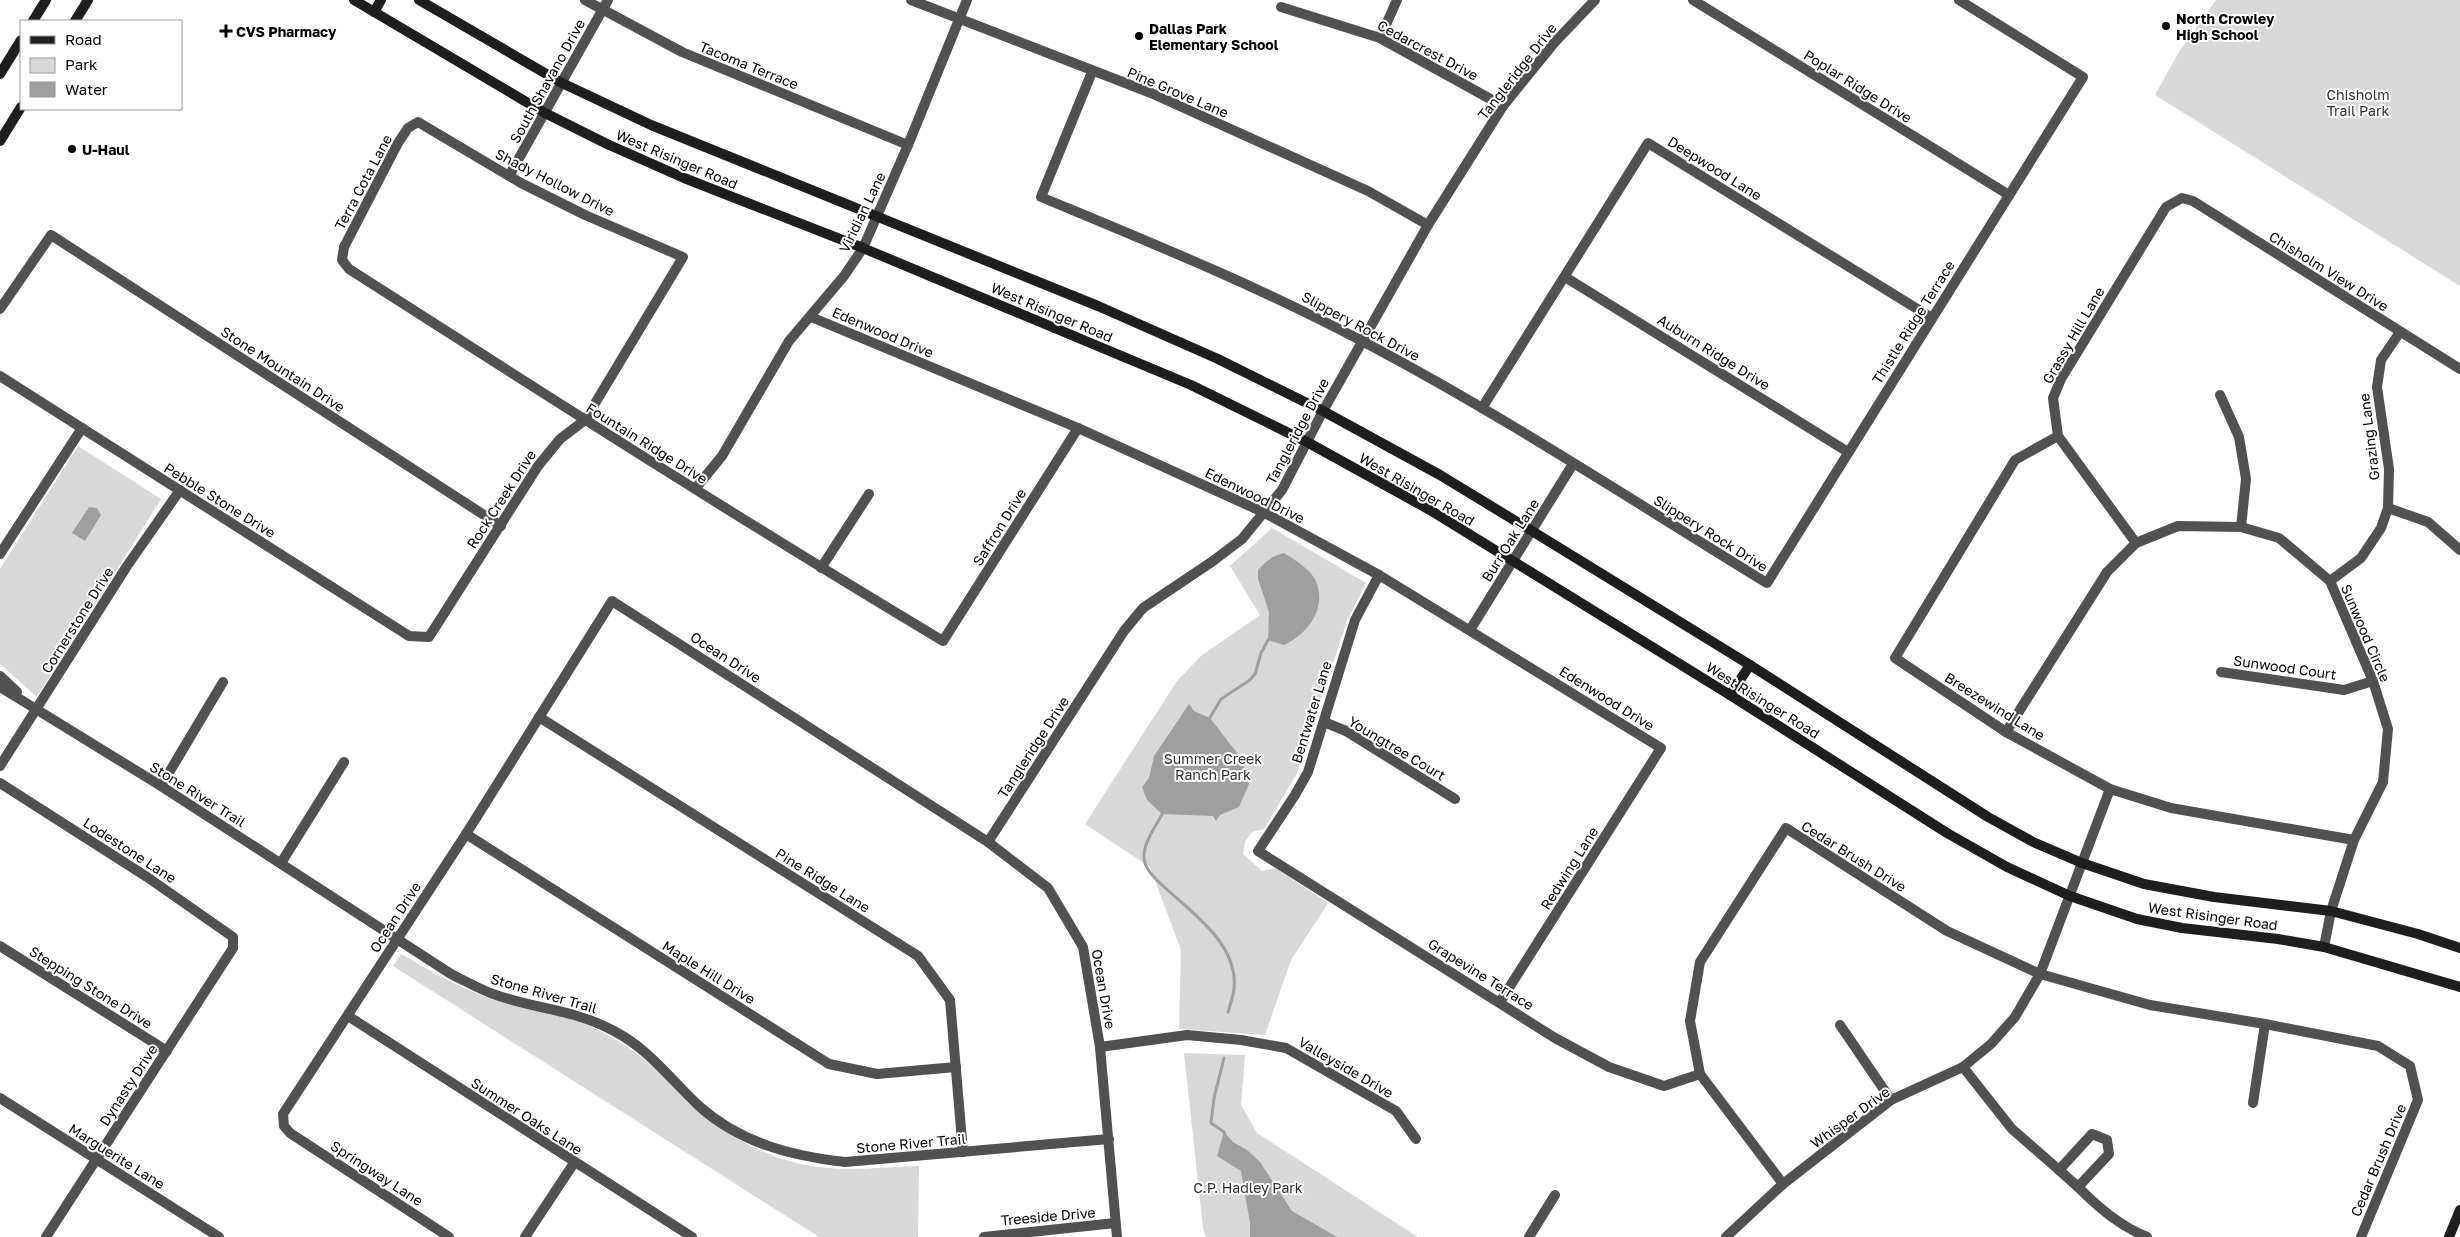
<svg xmlns="http://www.w3.org/2000/svg" width="2460" height="1237" viewBox="0 0 2460 1237" font-family="'Golos Text',sans-serif">
<style>
.green{fill:#d8d8d8}
.water{fill:#9f9f9f}
.lines{fill:none;stroke-linecap:round;stroke-linejoin:round}
.stream{stroke:#9f9f9f;stroke-width:3}
.street{stroke:#515151;stroke-width:10}
.secondary{stroke:#1e1e1e;stroke-width:10}
.poi-dot{fill:#000;stroke:#fff;stroke-width:2}
.labels{text-anchor:middle;dominant-baseline:central;stroke-width:4;stroke-linejoin:round;paint-order:stroke}
.poi-label{font-size:14px;font-weight:bold;fill:#000;stroke:#fff;text-anchor:start}
.street-label{font-size:14px;fill:#000;stroke:#fff}
.park-label{font-size:14px;fill:#2f2f2f;stroke:#fff}
</style>
<rect width="100%" height="100%" fill="#fff"/>
<g class="green">
<path d="M 2216,0 L 2460,0 L 2460,286 L 2155,95 L 2179,52 Z"/>
<path d="M 78,446 L 161,499 L 37,697 L 0,664 L 0,569 Z"/>
<path d="M 1272,528 L 1366,583 L 1347,621 L 1296,775 L 1264,829 L 1252,832 L 1245,842 L 1243,854 L 1262,871 L 1275,868 L 1328,903 L 1291,960 L 1265,1035 L 1179,1029 L 1181,950 L 1150,867 L 1085,824 L 1177,681 L 1201,656 L 1260,615 L 1230,566 Z"/>
<path d="M 401,954 C 430,970 460,989 492,999 C 528,1011 566,1013 600,1031 C 621,1042 642,1056 659,1072 C 672,1084 682,1099 696,1110 C 730,1138 773,1161 818,1167 C 846,1171 890,1167 919,1166 L 918,1237 L 819,1237 L 393,966 Z"/>
<path d="M 1184,1053 L 1245,1055 L 1241,1105 L 1257,1133 L 1418,1237 L 1206,1237 L 1203,1228 Z"/>
</g>
<g class="water">
<path d="M 89,507 L 97,508 L 101,515 L 85,541 L 72,533 Z"/>
<path d="M 1284,553 C 1294,559 1311,570 1316,581 C 1327,609 1308,634 1284,645 L 1268,640 L 1269,612 L 1258,579 L 1258,570 C 1266,561 1272,556 1284,553 Z"/>
<path d="M 1189,704 L 1194,711 L 1210,718 L 1241,758 L 1249,784 L 1239,807 L 1220,815 L 1216,821 L 1213,816 L 1162,814 L 1147,800 L 1142,787 L 1149,778 L 1154,756 Z"/>
<path d="M 1224,1132 L 1233,1142 L 1247,1150 L 1260,1162 L 1292,1211 L 1337,1237 L 1250,1237 L 1250,1223 L 1241,1171 L 1217,1156 Z"/>
</g>
<g class="lines">
<g class="stream">
<path d="M 1208,721 L 1221,699 L 1250,680 L 1255,674 L 1261,653 L 1268,640"/>
<path d="M 1164,811 C 1157,824 1143,843 1144,857 C 1144,869 1155,878 1162,885 C 1191,912 1239,944 1234,989 C 1233,997 1230,1005 1228,1012"/>
<path d="M 1224,1058 L 1214,1098 L 1211,1123 L 1224,1132 L 1225,1136"/>
</g>
<g class="street">
<path d="M 585,0 L 682,52 L 908,145"/>
<path d="M 911,0 L 1151,93 L 1368,191 L 1428,225"/>
<path d="M 1693,0 L 2009,195"/>
<path d="M 1281,7 L 1380,38 L 1503,106"/>
<path d="M 1380,38 L 1397,0"/>
<path d="M 1092,72 L 1041,197 C 1149,242 1258,286 1362,341 C 1501,414 1633,501 1767,583 L 2083,77 L 1959,0"/>
<path d="M 509,176 L 608,0"/>
<path d="M 1565,277 L 1848,452"/>
<path d="M 0,309 L 51,235 L 501,526"/>
<path d="M 811,317 L 1078,428 L 1265,513 L 1379,575 L 1661,748 L 1500,1002"/>
<path d="M 0,376 L 409,636 L 429,637 L 538,466 L 560,439 L 585,420 L 683,257 L 585,215 L 521,183 L 418,122 L 408,128 L 398,143 L 344,247 L 342,260 L 349,269 C 546,395 742,521 943,641 L 1078,428"/>
<path d="M 2220,395 L 2239,437 L 2246,479 L 2241,527"/>
<path d="M 1482,408 L 1648,143 L 1932,318"/>
<path d="M 2058,436 L 2015,460 L 1895,658 L 2006,732 L 2110,789 L 2171,808 L 2354,840"/>
<path d="M 695,489 L 722,456 L 789,341 L 844,276 L 863,248 L 908,145 L 967,0"/>
<path d="M 2388,508 L 2428,522 L 2460,550"/>
<path d="M 2136,543 L 2058,436 L 2053,398 L 2061,379 L 2166,207 L 2182,198 L 2193,201 L 2460,369"/>
<path d="M 0,554 L 82,428"/>
<path d="M 821,568 L 869,494"/>
<path d="M 1379,575 L 1355,620 L 1308,772 L 1295,795 L 1258,851 L 1555,1038 L 1609,1067 L 1664,1086 L 1700,1074"/>
<path d="M 2330,581 L 2361,558 L 2381,528 L 2388,508 L 2389,469 L 2377,387 L 2381,360 L 2400,332"/>
<path d="M 1470,630 L 1573,464"/>
<path d="M 2221,672 L 2344,690 L 2373,681"/>
<path d="M 0,676 L 17,692"/>
<path d="M 0,687 L 161,786 L 451,974 C 463,980 476,987 488,992 C 530,1009 572,1008 614,1031 C 649,1049 671,1080 699,1106 C 740,1143 792,1156 845,1162 L 1109,1139"/>
<path d="M 539,717 L 918,956 L 950,1000 L 963,1152"/>
<path d="M 1324,722 L 1346,731 L 1455,799"/>
<path d="M 2006,732 L 2107,572 L 2136,543 L 2178,526 L 2241,527 L 2279,538 L 2330,581 L 2373,681 L 2388,729 L 2383,782 L 2354,840 L 2331,911 L 2324,947"/>
<path d="M 0,766 L 127,566 L 180,490"/>
<path d="M 0,783 L 147,877 L 233,937 L 233,948 L 46,1237"/>
<path d="M 161,786 L 223,682"/>
<path d="M 466,834 L 829,1064 L 877,1074 L 956,1067"/>
<path d="M 988,842 L 1124,631 L 1143,608 L 1213,561 L 1242,539 L 1282,490 L 1323,411 L 1428,225 L 1503,106 L 1554,43 L 1595,0"/>
<path d="M 281,863 L 344,762"/>
<path d="M 0,946 L 167,1051"/>
<path d="M 348,1016 L 692,1237"/>
<path d="M 1840,1025 L 1891,1100"/>
<path d="M 1100,1047 L 1187,1035 L 1241,1040 L 1286,1048 L 1396,1111 L 1416,1139"/>
<path d="M 1963,1067 L 2012,1129 L 2059,1170 L 2092,1134 L 2107,1140 L 2109,1154 L 2078,1187 C 2099,1208 2120,1226 2147,1237"/>
<path d="M 0,1098 L 219,1237"/>
<path d="M 2253,1103 L 2265,1024"/>
<path d="M 2059,1170 L 2078,1187"/>
<path d="M 1783,1184 L 1700,1074 L 1690,1021 L 1700,962 L 1786,828 L 1947,931 L 2040,974 L 2150,1005 L 2265,1024 L 2378,1046 L 2410,1066 L 2418,1100 L 2361,1237"/>
<path d="M 449,1237 L 290,1133 L 284,1126 L 283,1114 L 466,834 L 612,601 L 988,842 L 1048,888 L 1083,947 L 1100,1047 L 1117,1237"/>
<path d="M 525,1237 L 574,1163"/>
<path d="M 984,1237 L 1115,1223"/>
<path d="M 1529,1237 L 1555,1195"/>
<path d="M 1726,1237 L 1783,1184 L 1891,1100 L 1963,1067 L 1991,1044 L 2015,1017 L 2040,974 L 2110,789"/>
</g>
<g class="secondary">
<path d="M 354,0 L 545,113 L 607,144 L 684,178 L 863,248 L 1191,385 L 1307,442 L 1430,510 L 1730,695 L 1947,833 L 2007,867 L 2070,896 L 2137,919 L 2182,928 L 2278,939 L 2324,947 L 2460,987"/>
<path d="M 419,0 L 562,83 L 651,125 L 1098,306 L 1218,359 L 1323,411 L 1440,475 L 1532,531 L 1750,665 L 1988,817 L 2033,842 L 2082,863 L 2144,884 L 2214,897 L 2331,911 L 2418,934 L 2460,948"/>
<path d="M 374,12 L 381,0"/>
<path d="M 33,21 L 46,0"/>
<path d="M 75,21 L 88,0"/>
<path d="M 0,74 L 21,40"/>
<path d="M 0,141 L 21,107"/>
<path d="M 1730,695 L 1750,665"/>
<path d="M 2449,1237 L 2460,1210"/>
</g>
</g>
<g class="poi-dot">
<circle cx="2166" cy="26" r="5"/>
<path d="M223.5 23.5h5v5h5v5h-5v5h-5v-5h-5v-5h5z"/>
<circle cx="1139" cy="36" r="5"/>
<circle cx="72" cy="149" r="5"/>
</g>
<g class="labels">
<g class="poi-label">
<text x="2176" y="18">North Crowley<tspan x="2176" dy="16">High School</tspan></text>
<text x="1149" y="28">Dallas Park<tspan x="1149" dy="16">Elementary School</tspan></text>
<text x="236" y="31">CVS Pharmacy</text>
<text x="82" y="149">U-Haul</text>
</g>
<g class="street-label">
<text transform="translate(1428 50) rotate(28)">Cedarcrest Drive</text>
<text transform="translate(749 65) rotate(22)">Tacoma Terrace</text>
<text transform="translate(1517 71) rotate(-52)">Tangleridge Drive</text>
<text transform="translate(547 81) rotate(-61)">South Shavano Drive</text>
<text transform="translate(1858 86) rotate(32)">Poplar Ridge Drive</text>
<text transform="translate(1178 92) rotate(23)">Pine Grove Lane</text>
<text transform="translate(677 159) rotate(23)">West Risinger Road</text>
<text transform="translate(1715 168) rotate(32)">Deepwood Lane</text>
<text transform="translate(363 182) rotate(-62)">Terra Cota Lane</text>
<text transform="translate(555 182) rotate(27)">Shady Hollow Drive</text>
<text transform="translate(862 212) rotate(-64)">Viridian Lane</text>
<text transform="translate(2329 271) rotate(32)">Chisholm View Drive</text>
<text transform="translate(1052 312) rotate(23)">West Risinger Road</text>
<text transform="translate(1913 322) rotate(-58)">Thistle Ridge Terrace</text>
<text transform="translate(1361 326) rotate(28)">Slippery Rock Drive</text>
<text transform="translate(883 332) rotate(23)">Edenwood Drive</text>
<text transform="translate(2073 335) rotate(-60)">Grassy Hill Lane</text>
<text transform="translate(1714 352) rotate(32)">Auburn Ridge Drive</text>
<text transform="translate(283 369) rotate(33)">Stone Mountain Drive</text>
<text transform="translate(1297 431) rotate(-62)">Tangleridge Drive</text>
<text transform="translate(2369 437) rotate(-97)">Grazing Lane</text>
<text transform="translate(647 443) rotate(32)">Fountain Ridge Drive</text>
<text transform="translate(1417 489) rotate(30)">West Risinger Road</text>
<text transform="translate(1255 495) rotate(26)">Edenwood Drive</text>
<text transform="translate(501 499) rotate(-57)">Rock Creek Drive</text>
<text transform="translate(220 500) rotate(32)">Pebble Stone Drive</text>
<text transform="translate(999 527) rotate(-58)">Saffron Drive</text>
<text transform="translate(1711 533) rotate(32)">Slippery Rock Drive</text>
<text transform="translate(1510 540) rotate(-58)">Burr Oak Lane</text>
<text transform="translate(77 620) rotate(-58)">Cornerstone Drive</text>
<text transform="translate(2366 633) rotate(67)">Sunwood Circle</text>
<text transform="translate(726 657) rotate(33)">Ocean Drive</text>
<text transform="translate(2285 667) rotate(8)">Sunwood Court</text>
<text transform="translate(1607 698) rotate(32)">Edenwood Drive</text>
<text transform="translate(1763 700) rotate(32)">West Risinger Road</text>
<text transform="translate(1995 706) rotate(32)">Breezewind Lane</text>
<text transform="translate(1311 712) rotate(-73)">Bentwater Lane</text>
<text transform="translate(1033 747) rotate(-57)">Tangleridge Drive</text>
<text transform="translate(1397 748) rotate(31)">Youngtree Court</text>
<text transform="translate(198 794) rotate(32)">Stone River Trail</text>
<text transform="translate(130 850) rotate(33)">Lodestone Lane</text>
<text transform="translate(1854 856) rotate(32)">Cedar Brush Drive</text>
<text transform="translate(1569 868) rotate(-58)">Redwing Lane</text>
<text transform="translate(823 880) rotate(32)">Pine Ridge Lane</text>
<text transform="translate(2213 916) rotate(8)">West Risinger Road</text>
<text transform="translate(395 917) rotate(-57)">Ocean Drive</text>
<text transform="translate(709 972) rotate(32)">Maple Hill Drive</text>
<text transform="translate(1481 974) rotate(32)">Grapevine Terrace</text>
<text transform="translate(91 987) rotate(32)">Stepping Stone Drive</text>
<text transform="translate(1104 989) rotate(80)">Ocean Drive</text>
<text transform="translate(544 993) rotate(16)">Stone River Trail</text>
<text transform="translate(1346 1067) rotate(30)">Valleyside Drive</text>
<text transform="translate(128 1085) rotate(-57)">Dynasty Drive</text>
<text transform="translate(527 1116) rotate(33)">Summer Oaks Lane</text>
<text transform="translate(1850 1117) rotate(-36)">Whisper Drive</text>
<text transform="translate(911 1143) rotate(-5)">Stone River Trail</text>
<text transform="translate(117 1156) rotate(32)">Marguerite Lane</text>
<text transform="translate(2378 1160) rotate(-67)">Cedar Brush Drive</text>
<text transform="translate(377 1173) rotate(33)">Springway Lane</text>
<text transform="translate(1048 1216) rotate(-5)">Treeside Drive</text>
</g>
<g class="park-label">
<text x="2358" y="94">Chisholm<tspan x="2358" dy="16">Trail Park</tspan></text>
<text x="1213" y="758">Summer Creek<tspan x="1213" dy="16">Ranch Park</tspan></text>
<text x="1248" y="1187">C.P. Hadley Park</text>
</g>
</g>
<rect x="20" y="20" width="162" height="90" fill="#ffffff" stroke="#999999"/>
<rect x="30" y="36" width="25" height="8" fill="#1e1e1e" stroke="#999999"/>
<text x="65" y="45" font-size="15" fill="#000000">Road</text>
<rect x="30" y="58" width="25" height="15" fill="#d8d8d8" stroke="#999999"/>
<text x="65" y="70" font-size="15" fill="#000000">Park</text>
<rect x="30" y="82" width="25" height="15" fill="#9f9f9f" stroke="#999999"/>
<text x="65" y="95" font-size="15" fill="#000000">Water</text>
</svg>
